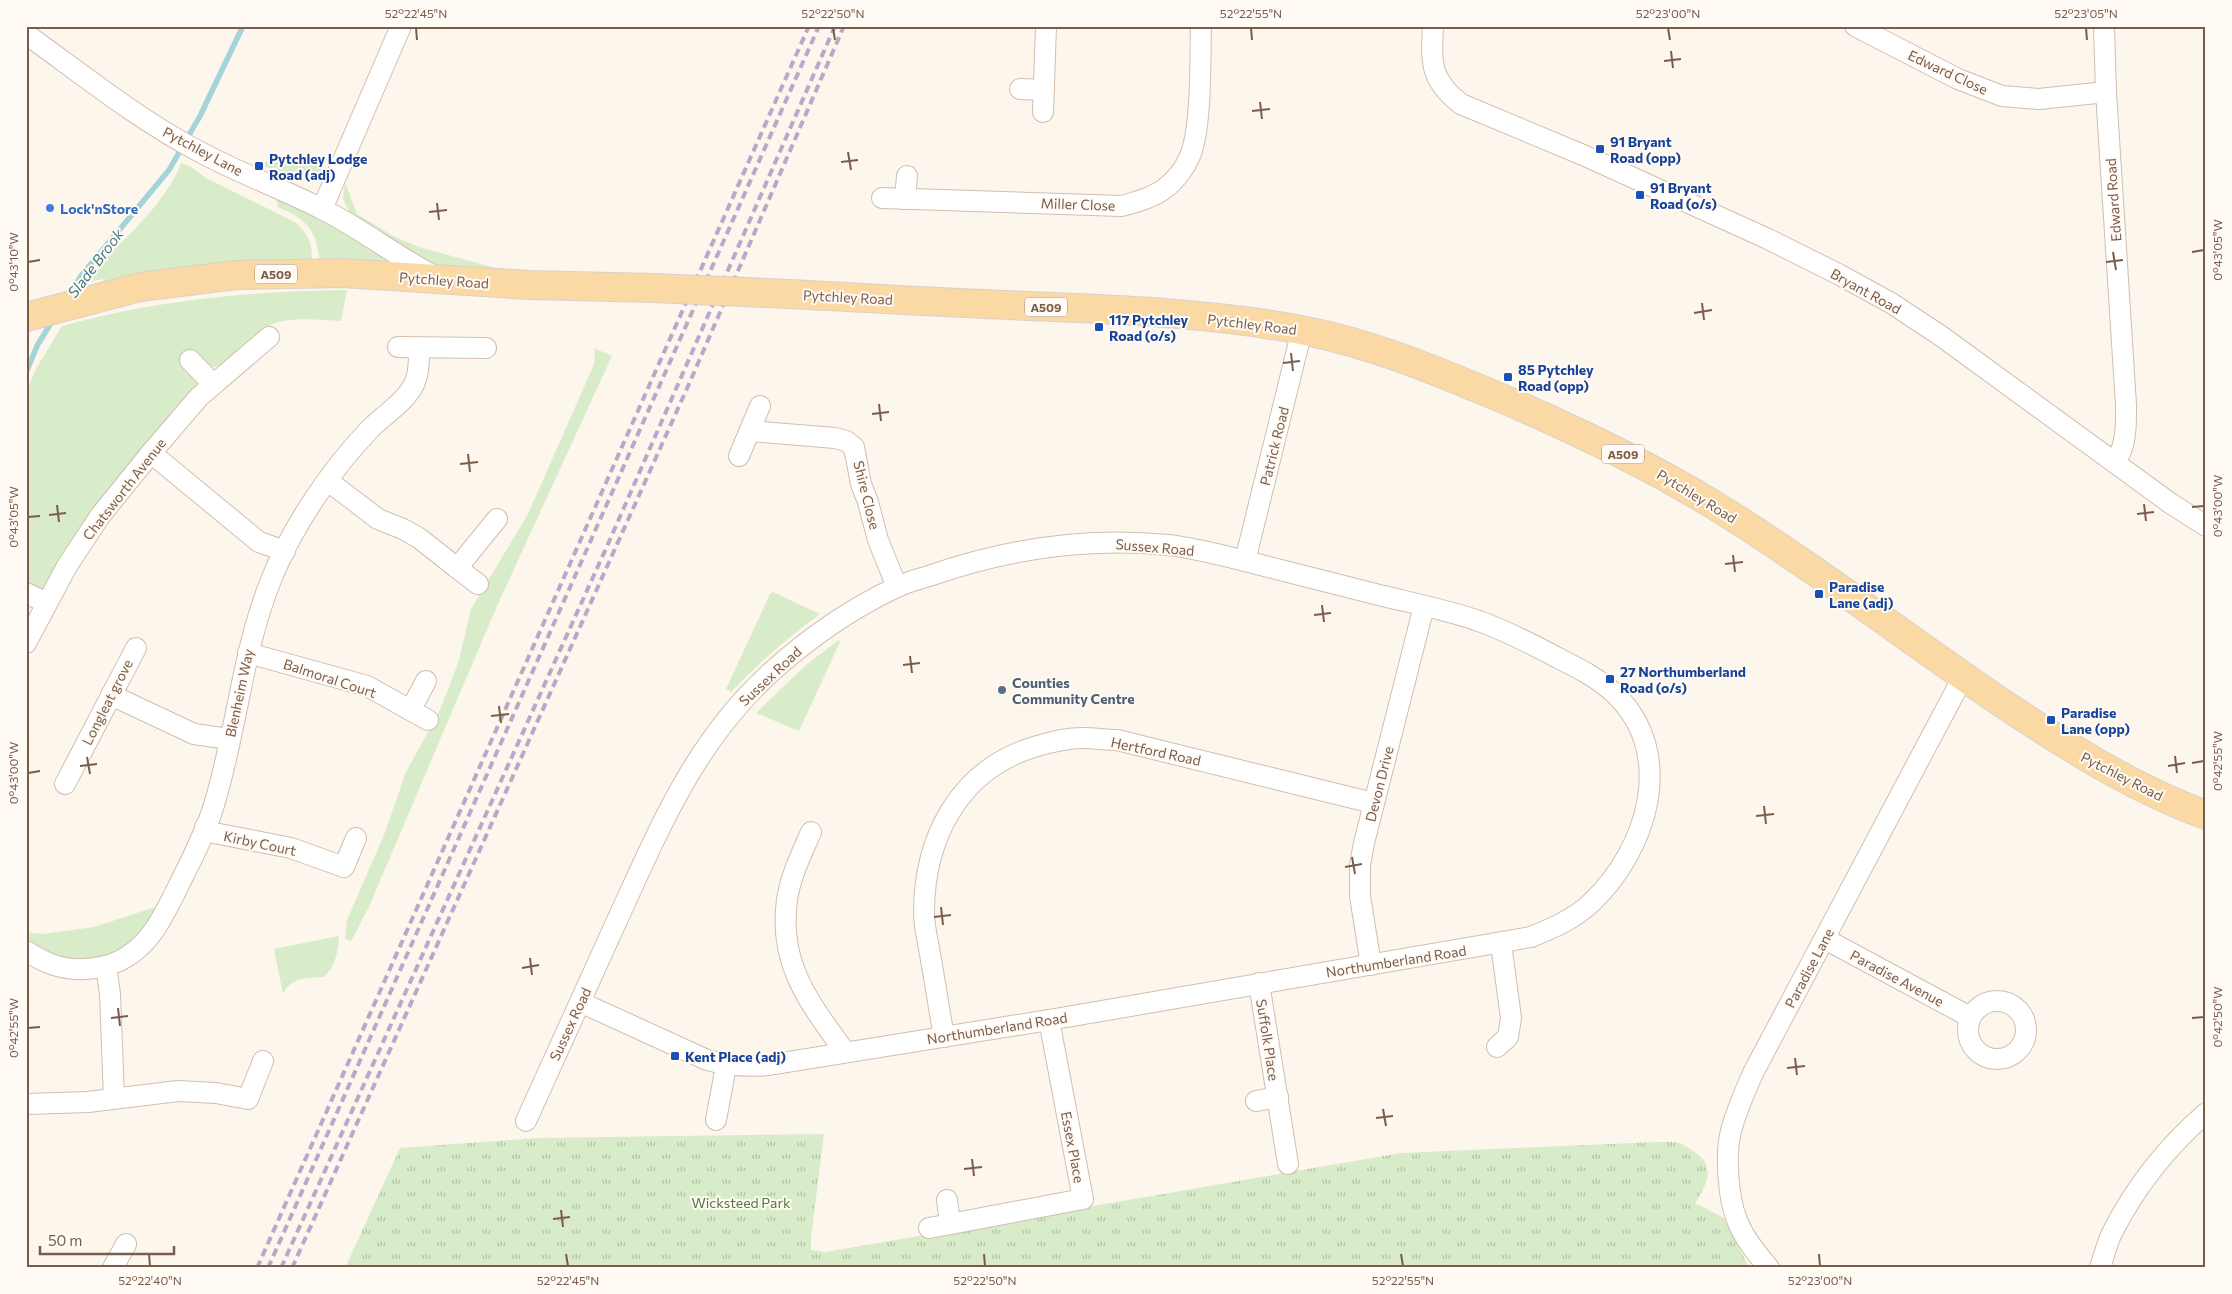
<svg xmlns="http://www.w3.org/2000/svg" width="2232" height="1294" viewBox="0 0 2232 1294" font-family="Commissioner,sans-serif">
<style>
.grass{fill:#d8ecc9}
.park{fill:url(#park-tufts)}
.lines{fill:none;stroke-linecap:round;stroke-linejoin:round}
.stream{stroke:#a5d3da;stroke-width:5.5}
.street-casing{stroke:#d1beb0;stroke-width:22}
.primary-casing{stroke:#dad1cd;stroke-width:30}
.street{stroke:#fff;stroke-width:20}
.primary{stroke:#fbd9a5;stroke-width:28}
.rail{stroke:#b9a8c9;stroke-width:4;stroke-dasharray:8 5;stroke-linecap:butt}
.primary-bridge-casing{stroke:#dad1cd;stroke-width:30;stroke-linecap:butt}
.primary-bridge{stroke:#fbd9a5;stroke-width:28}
.ticks{fill:none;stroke:#7a5c4d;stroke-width:2}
.transit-dot{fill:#1a4fb4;stroke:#fffaf3;stroke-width:2}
.shop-dot{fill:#3f7fe0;stroke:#fffaf3;stroke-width:2}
.service-dot{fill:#5c6f8a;stroke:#fffaf3;stroke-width:2}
.labels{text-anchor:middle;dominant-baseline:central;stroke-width:4;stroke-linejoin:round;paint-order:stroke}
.shield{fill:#fffaf3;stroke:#a28b7f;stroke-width:1}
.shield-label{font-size:12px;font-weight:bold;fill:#7a5c4d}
.street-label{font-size:14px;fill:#7a5c4d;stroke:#fffaf3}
.transit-label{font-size:14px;font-weight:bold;fill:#164399;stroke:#fffaf3;text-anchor:start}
.shop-label{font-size:14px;font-weight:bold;fill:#366cbe;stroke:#fffaf3;text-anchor:start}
.service-label{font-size:14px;font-weight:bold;fill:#4e5e75;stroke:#fffaf3;text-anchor:start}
.park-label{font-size:14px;fill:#537a41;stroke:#fffaf3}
.water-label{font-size:15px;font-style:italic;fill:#437c86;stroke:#fffaf3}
.neatline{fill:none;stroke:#7a5c4d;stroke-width:2}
.ticks-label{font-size:12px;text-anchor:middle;fill:#7a5c4d}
</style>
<defs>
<pattern id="park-tufts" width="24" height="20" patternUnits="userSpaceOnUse" patternTransform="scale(1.25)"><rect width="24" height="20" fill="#d8ecc9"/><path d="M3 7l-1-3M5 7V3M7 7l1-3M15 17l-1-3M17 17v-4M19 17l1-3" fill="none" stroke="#b4c2a5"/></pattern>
</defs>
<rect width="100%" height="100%" fill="#fdf6ec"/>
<g class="grass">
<path d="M 328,158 C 321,171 315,182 299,181 L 259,164 L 260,162 Z"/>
<path d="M 181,163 L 191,167 L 206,178 L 295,222 C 307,232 314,245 311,262 L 105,288 L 103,279 L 92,281 C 98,260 110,255 124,240 C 146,218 170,192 181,163 Z"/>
<path d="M 345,182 L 357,214 L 393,236 L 419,247 L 499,269 L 519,270 L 519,273 L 442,267 L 426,263 L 350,214 L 343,198 Z"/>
<path d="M 276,199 L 337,226 L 398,264 L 320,264 C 317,230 308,220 278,207 Z"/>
<path d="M 347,290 L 341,321 C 322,320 287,316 271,325 C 253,335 231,370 209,367 L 201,383 L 46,588 L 40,590 L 26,586 L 26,391 L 37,367 L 62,326 C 155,300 251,291 347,290 Z"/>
<path d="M 594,348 L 612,356 L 497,606 L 368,909 L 351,941 L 345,939 L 347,920 L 384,835 L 406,772 L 438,714 L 449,687 L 459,660 L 471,609 L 528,514 L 588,378 L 595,361 Z"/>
<path d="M 773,592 L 820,614 C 788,637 759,663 731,692 L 726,689 L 770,594 Z"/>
<path d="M 839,640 L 840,642 L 799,731 L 756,713 L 806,665 Z"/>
<path d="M 152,908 L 156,909 C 151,917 146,927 139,935 C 123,956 85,965 60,957 C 48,953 37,945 26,938 L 26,932 L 42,934 L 94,927 Z"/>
<path d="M 339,936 C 338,951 336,965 324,977 C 307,978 291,977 283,994 L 274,949 Z"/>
</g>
<path class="park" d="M 824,1134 L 811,1238 L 811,1250 L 826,1252 L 1401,1153 L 1656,1142 C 1663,1142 1672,1141 1679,1143 C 1684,1144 1688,1148 1692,1150 C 1717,1166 1708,1182 1695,1203 L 1724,1218 L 1749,1268 L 345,1268 L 400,1148 L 538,1138 Z"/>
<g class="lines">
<g class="stream">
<path d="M 69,296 L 81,276 L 169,170 L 200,116 L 243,26"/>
<path d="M 26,373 L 37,346 L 54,318"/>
</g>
<defs>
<g id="street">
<path d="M 1433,26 C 1431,63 1430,80 1461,104 L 1583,155 L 1768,239 L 1840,275 L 1891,303 L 1941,336 L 2170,503 L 2206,526"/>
<path d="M 1855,26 L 1958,79 L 2002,96 L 2039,99 L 2106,92"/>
<path d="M 2104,26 L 2106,92 L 2126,405 C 2126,425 2127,445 2115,462"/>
<path d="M 26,34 C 83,75 140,121 202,153 C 241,174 283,189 322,209 C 362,229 397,257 436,277"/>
<path d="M 1020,89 L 1044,90"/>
<path d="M 1043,112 L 1046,26"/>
<path d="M 882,198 L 1122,206 C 1136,202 1152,198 1164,189 C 1175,181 1185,168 1190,156 C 1202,126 1200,60 1201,26"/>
<path d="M 905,199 L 907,176"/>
<path d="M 322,209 L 401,26"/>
<path d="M 398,347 L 486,348"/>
<path d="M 190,360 L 213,384"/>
<path d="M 750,431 L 835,438 L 846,441 L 854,447 L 861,484 L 868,502 L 878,540 L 897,587"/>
<path d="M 151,453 L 259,542 L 285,551"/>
<path d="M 739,456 L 760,406"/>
<path d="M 328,481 L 378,519 L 403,529 L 419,538 L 457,568 L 497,519"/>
<path d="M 1245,561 L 1302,330"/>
<path d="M 457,568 L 478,584"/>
<path d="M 26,593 L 47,603"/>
<path d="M 26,643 L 67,566 L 100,516 L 151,453 L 199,397 L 269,337"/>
<path d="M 248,653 L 367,686 L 428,720"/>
<path d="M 111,695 L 194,734 L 229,739"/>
<path d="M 411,709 L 426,681"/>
<path d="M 65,784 L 136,648"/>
<path d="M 205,827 L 214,833 L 291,848 L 344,867 L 356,838"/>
<path d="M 811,832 C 802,853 790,877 787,900 C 778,965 810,1003 845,1052"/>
<path d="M 1825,939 L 1970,1017"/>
<path d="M 26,951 C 34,956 43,961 51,964 C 75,973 107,970 128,956 C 152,941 163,916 175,893 C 189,864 205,835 214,805 C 237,730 242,652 271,580 C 292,527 330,471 369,430 C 383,415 401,406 412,388 C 419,377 419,362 419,349"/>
<path d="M 1371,965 L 1360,896 L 1360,865 L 1364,843 L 1424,606"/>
<path d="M 106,966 L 110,994 L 114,1098"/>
<path d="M 1259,983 L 1288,1164"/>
<circle cx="1997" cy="1030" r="29"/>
<path d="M 944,1037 C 939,1009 935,982 930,954 C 928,941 924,927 924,913 C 924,838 959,770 1034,747 C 1050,742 1067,738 1083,738 C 1094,738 1106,740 1117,740 L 1373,803"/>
<path d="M 1497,1047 L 1508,1037 L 1511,1018 L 1501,944"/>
<path d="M 1256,1101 L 1278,1097"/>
<path d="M 26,1104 L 88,1102 L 178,1091 L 216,1093 L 248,1099 L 263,1061"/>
<path d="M 716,1120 L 726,1066"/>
<path d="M 526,1121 C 557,1052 588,984 619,916 C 660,827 695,742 768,675 C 806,640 850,609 897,587 C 907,582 919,579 929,576 C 1006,549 1087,537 1168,545 C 1196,548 1225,556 1253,563 C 1295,574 1337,584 1379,595 C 1412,603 1447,610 1479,621 C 1506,631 1532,644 1558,658 C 1578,668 1600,679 1616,695 C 1677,755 1647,850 1591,903 C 1574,919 1553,928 1531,937 L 1049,1020 L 769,1065 C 747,1067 728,1066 707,1060 L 580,1002"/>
<path d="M 947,1200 L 950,1224"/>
<path d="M 929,1228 L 1083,1199 L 1049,1020"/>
<path d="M 113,1268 L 126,1244"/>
<path d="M 1769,1268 C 1757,1254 1743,1237 1737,1220 C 1728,1198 1725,1154 1731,1131 C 1736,1111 1745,1092 1753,1073 L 1963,677"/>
<path d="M 2100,1268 C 2104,1256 2107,1242 2113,1231 C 2136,1186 2168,1146 2206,1113"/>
</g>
<g id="primary">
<path d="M 789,294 C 869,298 950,303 1030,306 C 1120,310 1212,313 1301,330 C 1373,344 1432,369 1499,397 C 1573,429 1645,463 1714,505 C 1813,566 1906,638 2002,703 C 2067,746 2132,788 2206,815"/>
<path d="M 26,317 L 140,287 L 236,275 L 343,273 L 529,285 L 654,288"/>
</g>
</defs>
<use href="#street" class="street-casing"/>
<use href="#primary" class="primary-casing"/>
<use href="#street" class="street"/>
<use href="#primary" class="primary"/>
<g class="rail">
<path d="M 257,1268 L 809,26"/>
<path d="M 268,1268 L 819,26"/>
<path d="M 281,1268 L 608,544 L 835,26"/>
<path d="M 292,1268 L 689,384 L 844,26"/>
</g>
<defs>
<path id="primary-bridge" d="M 654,288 L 789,294"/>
</defs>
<use href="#primary-bridge" class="primary-bridge-casing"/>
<use href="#primary-bridge" class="primary-bridge"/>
</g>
<path class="ticks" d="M 416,28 L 417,40M 833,28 L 835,40M 1251,28 L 1252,40M 1668,28 L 1670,40M 2086,28 L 2087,40M 1671,51 L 1673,68M 1664,61 L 1681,59M 1260,102 L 1262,119M 1252,111 L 1270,109M 848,152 L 851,170M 841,162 L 858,160M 437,203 L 439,220M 429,212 L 447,210M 2113,252 L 2116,270M 2192,252 L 2204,250M 28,262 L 40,260M 2106,262 L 2123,260M 1702,303 L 1704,320M 1694,313 L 1712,310M 1291,353 L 1293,371M 1283,363 L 1300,361M 879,404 L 881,421M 872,414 L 889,412M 468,454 L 470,472M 460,464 L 478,462M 2144,504 L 2146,521M 57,505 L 59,522M 2192,507 L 2204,506M 2137,514 L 2154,512M 49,515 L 66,513M 28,517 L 40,516M 1733,555 L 1735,572M 1725,564 L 1743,562M 1322,605 L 1324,622M 1314,615 L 1331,613M 910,656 L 912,673M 903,665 L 920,663M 499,706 L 501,723M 491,716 L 509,714M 2175,756 L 2177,773M 87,757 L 90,774M 2192,763 L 2204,761M 80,766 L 97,764M 2168,766 L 2185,763M 28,773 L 40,771M 1764,806 L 1766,824M 1756,816 L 1774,814M 1352,857 L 1355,874M 1345,867 L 1362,864M 941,907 L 943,925M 934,917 L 951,915M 530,958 L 532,975M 522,968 L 539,965M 118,1008 L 120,1026M 111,1018 L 128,1016M 2192,1018 L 2204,1017M 28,1028 L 40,1027M 1795,1058 L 1797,1075M 1787,1068 L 1805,1066M 1383,1109 L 1386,1126M 1376,1118 L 1393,1116M 972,1159 L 974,1176M 964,1169 L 982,1167M 561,1210 L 563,1227M 553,1219 L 570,1217M 149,1254 L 150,1266M 566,1254 L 568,1266M 984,1254 L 985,1266M 1401,1254 L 1403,1266M 1819,1254 L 1820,1266"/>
<g class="transit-dot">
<rect x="1595" y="144" width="10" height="10" rx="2.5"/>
<rect x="254" y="161" width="10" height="10" rx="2.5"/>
<rect x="1635" y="190" width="10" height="10" rx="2.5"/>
<rect x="1094" y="322" width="10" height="10" rx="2.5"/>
<rect x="1503" y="372" width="10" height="10" rx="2.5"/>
<rect x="1814" y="589" width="10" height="10" rx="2.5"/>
<rect x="1605" y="674" width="10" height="10" rx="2.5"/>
<rect x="2046" y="715" width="10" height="10" rx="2.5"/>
<rect x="670" y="1051" width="10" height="10" rx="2.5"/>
</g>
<circle class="shop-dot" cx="50" cy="208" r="5"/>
<circle class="service-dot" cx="1002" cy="690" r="5"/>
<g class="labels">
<g class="shield">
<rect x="255" y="264.5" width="42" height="19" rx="4"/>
<rect x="1025" y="297.5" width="42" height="19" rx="4"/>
<rect x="1602" y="444.5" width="42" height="19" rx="4"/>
</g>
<g class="shield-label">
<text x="276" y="274">A509</text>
<text x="1046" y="307">A509</text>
<text x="1623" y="454">A509</text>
</g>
<g class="street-label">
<text transform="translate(1948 72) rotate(25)">Edward Close</text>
<text transform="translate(203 151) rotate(28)">Pytchley Lane</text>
<text transform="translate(2113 200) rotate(-94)">Edward Road</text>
<text transform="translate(1078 204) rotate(2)">Miller Close</text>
<text transform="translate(444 280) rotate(4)">Pytchley Road</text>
<text transform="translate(1866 291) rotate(29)">Bryant Road</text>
<text transform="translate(848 297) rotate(3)">Pytchley Road</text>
<text transform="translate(1252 324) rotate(7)">Pytchley Road</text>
<text transform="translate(1274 446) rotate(-76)">Patrick Road</text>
<text transform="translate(124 489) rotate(-52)">Chatsworth Avenue</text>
<text transform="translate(867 495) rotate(76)">Shire Close</text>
<text transform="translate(1697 496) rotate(31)">Pytchley Road</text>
<text transform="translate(1155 547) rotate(5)">Sussex Road</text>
<text transform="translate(770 676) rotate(-43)">Sussex Road</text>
<text transform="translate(330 678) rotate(18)">Balmoral Court</text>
<text transform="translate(239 693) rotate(-78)">Blenheim Way</text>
<text transform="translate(107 702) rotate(-63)">Longleat grove</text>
<text transform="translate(1156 751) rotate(12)">Hertford Road</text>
<text transform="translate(2122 776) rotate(27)">Pytchley Road</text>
<text transform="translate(1379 784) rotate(-76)">Devon Drive</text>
<text transform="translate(260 843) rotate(12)">Kirby Court</text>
<text transform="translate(1396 961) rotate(-9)">Northumberland Road</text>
<text transform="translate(1809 968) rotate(-62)">Paradise Lane</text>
<text transform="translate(1897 978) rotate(28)">Paradise Avenue</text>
<text transform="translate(570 1024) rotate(-65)">Sussex Road</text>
<text transform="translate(997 1028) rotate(-9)">Northumberland Road</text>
<text transform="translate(1268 1040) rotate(81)">Suffolk Place</text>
<text transform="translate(1073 1147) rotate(79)">Essex Place</text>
</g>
<g class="transit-label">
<text x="1610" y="141">91 Bryant<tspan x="1610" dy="16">Road (opp)</tspan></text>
<text x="269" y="158">Pytchley Lodge<tspan x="269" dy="16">Road (adj)</tspan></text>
<text x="1650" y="187">91 Bryant<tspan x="1650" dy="16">Road (o/s)</tspan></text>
<text x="1109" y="319">117 Pytchley<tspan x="1109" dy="16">Road (o/s)</tspan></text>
<text x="1518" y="369">85 Pytchley<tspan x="1518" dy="16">Road (opp)</tspan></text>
<text x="1829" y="586">Paradise<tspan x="1829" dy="16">Lane (adj)</tspan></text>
<text x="1620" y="671">27 Northumberland<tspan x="1620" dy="16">Road (o/s)</tspan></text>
<text x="2061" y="712">Paradise<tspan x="2061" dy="16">Lane (opp)</tspan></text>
<text x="685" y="1056">Kent Place (adj)</text>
</g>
<g class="shop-label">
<text x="60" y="208">Lock'nStore</text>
</g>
<g class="service-label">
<text x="1012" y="682">Counties<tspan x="1012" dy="16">Community Centre</tspan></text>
</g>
<g class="park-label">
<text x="741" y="1202">Wicksteed Park</text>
</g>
<g class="water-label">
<text transform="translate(95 263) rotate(-53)">Slade Brook</text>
</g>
</g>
<rect width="2232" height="1294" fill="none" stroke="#fffaf3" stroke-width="55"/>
<path d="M40 1246v8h134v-8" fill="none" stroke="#7a5c4d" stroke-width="2.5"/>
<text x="48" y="1246" font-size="15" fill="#7a5c4d" stroke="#fffaf3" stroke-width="4" paint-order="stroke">50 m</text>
<rect x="28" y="28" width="2176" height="1238" class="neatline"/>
<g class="ticks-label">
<text x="416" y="18">52°22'45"N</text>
<text x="833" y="18">52°22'50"N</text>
<text x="1251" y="18">52°22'55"N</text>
<text x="1668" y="18">52°23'00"N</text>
<text x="2086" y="18">52°23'05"N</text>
<text transform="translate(2218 250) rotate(-90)" y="4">0°43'05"W</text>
<text transform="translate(14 262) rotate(-90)" y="4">0°43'10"W</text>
<text transform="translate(2218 506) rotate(-90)" y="4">0°43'00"W</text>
<text transform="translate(14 517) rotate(-90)" y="4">0°43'05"W</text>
<text transform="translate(2218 761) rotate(-90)" y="4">0°42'55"W</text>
<text transform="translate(14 773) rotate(-90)" y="4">0°43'00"W</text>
<text transform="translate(2218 1017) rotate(-90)" y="4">0°42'50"W</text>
<text transform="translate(14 1028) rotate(-90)" y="4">0°42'55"W</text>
<text x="150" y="1285">52°22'40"N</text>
<text x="568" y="1285">52°22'45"N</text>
<text x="985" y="1285">52°22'50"N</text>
<text x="1403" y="1285">52°22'55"N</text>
<text x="1820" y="1285">52°23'00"N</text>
</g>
</svg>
